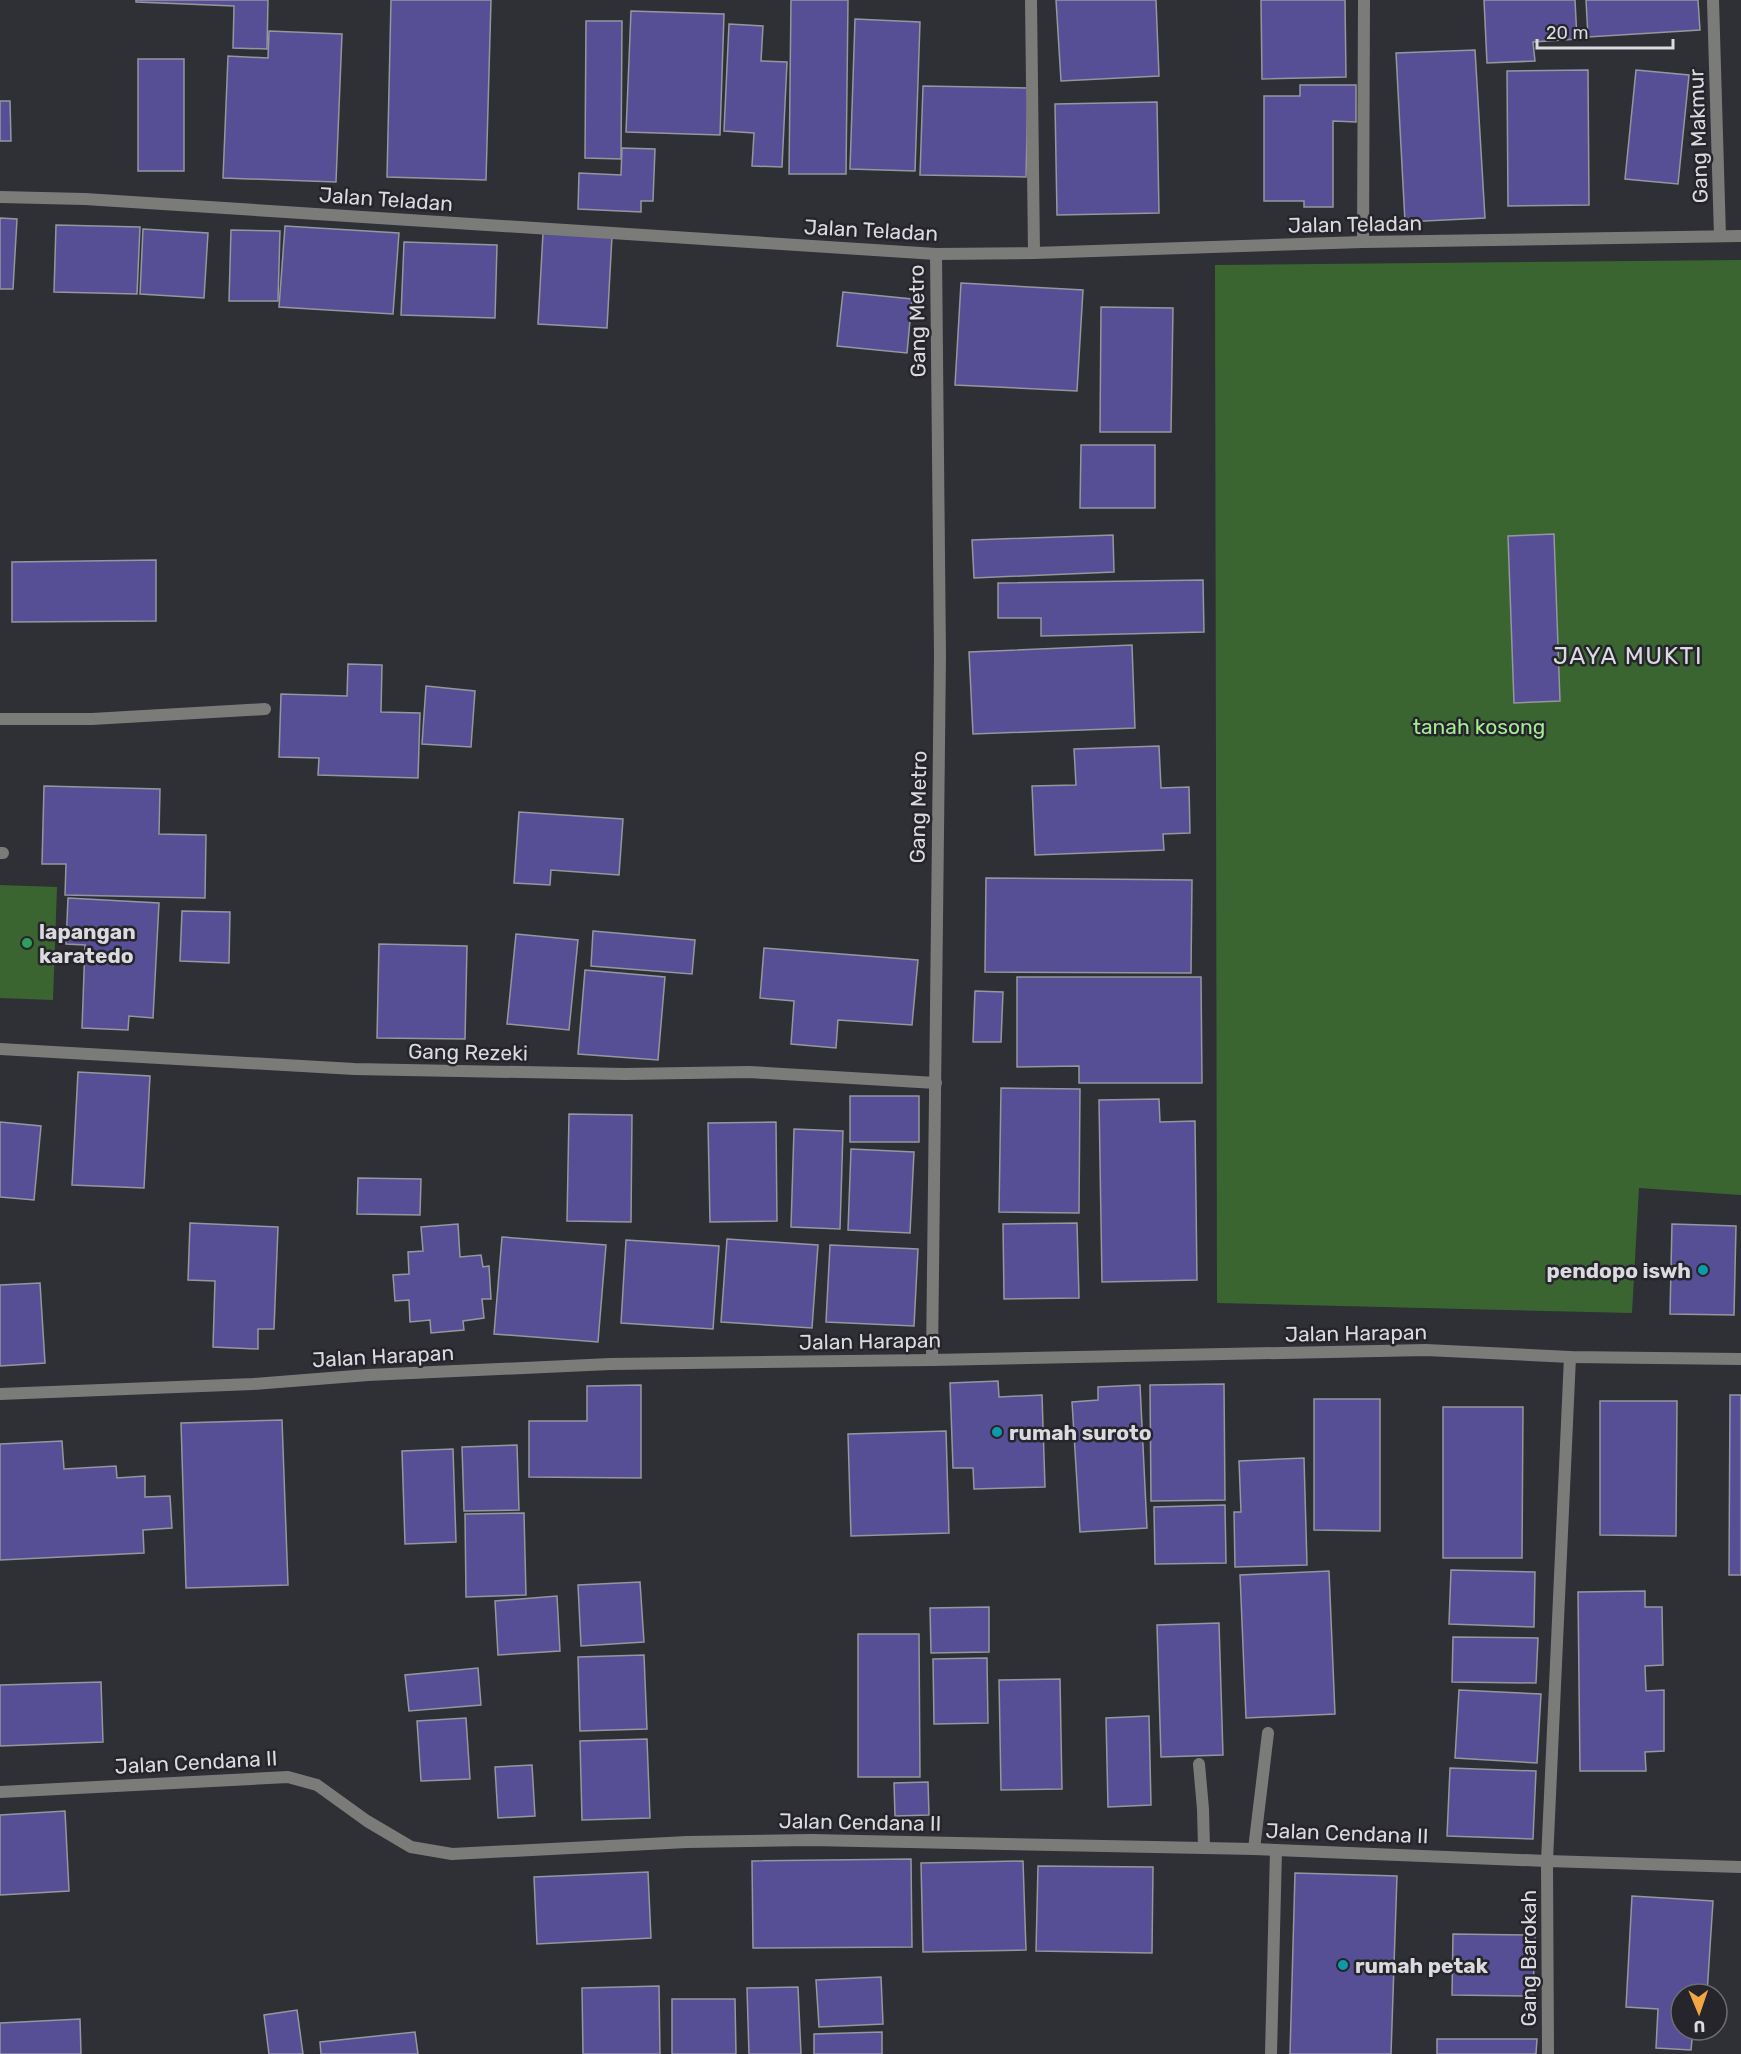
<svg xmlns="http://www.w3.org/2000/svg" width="1741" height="2054" viewBox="0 0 1741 2054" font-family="Rubik,sans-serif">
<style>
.green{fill:#3a6530}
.building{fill:#564f95;stroke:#96969f;stroke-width:1.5}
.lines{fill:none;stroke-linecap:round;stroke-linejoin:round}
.lane{stroke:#7b7c79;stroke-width:12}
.street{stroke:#7b7c79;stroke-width:12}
.leisure-dot{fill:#2e9e5b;stroke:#25252b;stroke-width:2}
.culture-dot{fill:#0f9aa8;stroke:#25252b;stroke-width:2}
.labels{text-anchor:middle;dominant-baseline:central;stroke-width:5;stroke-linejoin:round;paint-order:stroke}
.street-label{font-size:21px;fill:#dadadf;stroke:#25252b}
.park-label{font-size:21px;fill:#a3ec92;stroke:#25252b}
.poi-label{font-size:21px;font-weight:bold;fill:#dadadf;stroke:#25252b;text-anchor:start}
.quarter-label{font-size:24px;letter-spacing:1.5px;fill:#dadadf;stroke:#25252b}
</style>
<rect width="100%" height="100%" fill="#2f2f36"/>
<g class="green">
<path d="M 1741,260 L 1741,1195 L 1639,1188 L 1632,1313 L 1217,1303 L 1215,265 Z"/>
<path d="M 0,885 L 57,887 L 53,1000 L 0,998 Z"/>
</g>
<g class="building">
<path d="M 136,0 L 268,0 L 267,49 L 233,48 L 234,6 L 136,2 Z"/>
<path d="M 391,0 L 491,0 L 486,180 L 387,177 Z"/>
<path d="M 791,0 L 848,0 L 846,174 L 789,174 Z"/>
<path d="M 1056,0 L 1156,0 L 1159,76 L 1061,81 Z"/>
<path d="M 1261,0 L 1345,0 L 1346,77 L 1262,79 Z"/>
<path d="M 1484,0 L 1575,0 L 1577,39 L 1533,42 L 1535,61 L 1487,63 Z"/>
<path d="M 1586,0 L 1698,0 L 1700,30 L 1588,37 Z"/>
<path d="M 631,11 L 724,14 L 720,135 L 626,132 Z"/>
<path d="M 855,19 L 920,22 L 915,171 L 850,169 Z"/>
<path d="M 586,21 L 622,21 L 621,159 L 585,158 Z"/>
<path d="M 729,24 L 763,26 L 761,61 L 787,62 L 782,167 L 752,166 L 754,133 L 724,131 Z"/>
<path d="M 269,31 L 342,34 L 336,182 L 223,178 L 228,56 L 268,58 Z"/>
<path d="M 1475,50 L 1485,218 L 1405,222 L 1396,53 Z"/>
<rect x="138" y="59" width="46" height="112"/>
<path d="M 1588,70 L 1589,205 L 1508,206 L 1507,71 Z"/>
<path d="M 1636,70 L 1689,75 L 1678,184 L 1625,179 Z"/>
<path d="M 1300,85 L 1356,85 L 1356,122 L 1333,121 L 1333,207 L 1304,207 L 1304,201 L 1264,201 L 1264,96 L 1300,96 Z"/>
<path d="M 923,86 L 1028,88 L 1026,177 L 920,175 Z"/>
<path d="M 0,101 L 10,101 L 11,141 L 0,141 Z"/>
<path d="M 1157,102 L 1159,213 L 1057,215 L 1055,104 Z"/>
<path d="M 622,148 L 655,149 L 653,201 L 641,201 L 641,212 L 578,209 L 579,173 L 621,175 Z"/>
<path d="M 0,218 L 17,219 L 13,289 L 0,289 Z"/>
<path d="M 56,225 L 140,227 L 137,294 L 54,292 Z"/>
<path d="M 285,226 L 399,233 L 393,314 L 279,307 Z"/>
<path d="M 143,229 L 208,233 L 204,298 L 140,294 Z"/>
<path d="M 231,230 L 280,231 L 278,301 L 229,301 Z"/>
<path d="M 543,233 L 612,236 L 607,328 L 538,324 Z"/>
<path d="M 404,242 L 497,245 L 495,318 L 401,315 Z"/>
<path d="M 961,283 L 1083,290 L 1077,391 L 955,385 Z"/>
<path d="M 843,292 L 912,299 L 907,353 L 837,346 Z"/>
<path d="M 1101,307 L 1173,308 L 1171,432 L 1100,432 Z"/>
<path d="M 1081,445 L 1155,445 L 1155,508 L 1080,508 Z"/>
<path d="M 1554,534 L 1560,701 L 1514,703 L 1508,536 Z"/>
<path d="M 1113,535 L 1114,572 L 974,578 L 972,540 Z"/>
<path d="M 156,560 L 156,621 L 12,622 L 12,562 Z"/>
<path d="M 1203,580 L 1204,632 L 1041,636 L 1041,618 L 998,618 L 998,583 Z"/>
<path d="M 1132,645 L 1135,728 L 973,734 L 969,652 Z"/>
<path d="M 348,664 L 382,665 L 381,712 L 420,713 L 418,778 L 318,775 L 319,758 L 279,757 L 281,694 L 347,696 Z"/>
<path d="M 426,686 L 475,691 L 471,747 L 422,744 Z"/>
<path d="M 1159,746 L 1161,788 L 1189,787 L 1190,833 L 1163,834 L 1164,850 L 1035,855 L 1032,786 L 1076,785 L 1074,749 Z"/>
<path d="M 44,786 L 160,789 L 159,834 L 206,835 L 205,898 L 65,895 L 66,864 L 42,864 Z"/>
<path d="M 519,812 L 623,819 L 619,875 L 551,870 L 550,885 L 514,883 Z"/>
<path d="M 986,878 L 1192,880 L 1191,973 L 985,972 Z"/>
<path d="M 68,898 L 159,903 L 153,1018 L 129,1016 L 128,1030 L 82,1028 L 85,945 L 66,944 Z"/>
<path d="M 182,911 L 230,912 L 229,963 L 180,961 Z"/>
<path d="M 593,931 L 695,940 L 692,974 L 591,966 Z"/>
<path d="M 516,934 L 578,940 L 569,1030 L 507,1024 Z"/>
<path d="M 379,944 L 467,946 L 465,1039 L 377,1038 Z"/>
<path d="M 764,948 L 918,960 L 912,1025 L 838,1020 L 836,1048 L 791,1044 L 794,1001 L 760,998 Z"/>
<path d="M 585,970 L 665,977 L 658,1060 L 578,1054 Z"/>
<path d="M 1017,977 L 1201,977 L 1202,1083 L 1079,1083 L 1079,1066 L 1017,1067 Z"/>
<path d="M 975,991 L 1003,992 L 1001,1042 L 973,1042 Z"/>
<path d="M 78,1072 L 150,1076 L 144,1188 L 72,1185 Z"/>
<path d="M 1001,1088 L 1080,1089 L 1079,1213 L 999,1212 Z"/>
<rect x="850" y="1096" width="69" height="46"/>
<path d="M 1159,1099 L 1160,1122 L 1195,1121 L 1197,1280 L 1102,1282 L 1099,1100 Z"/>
<path d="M 569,1114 L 632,1115 L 631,1222 L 567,1221 Z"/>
<path d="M 0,1122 L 41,1126 L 34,1200 L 0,1197 Z"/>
<path d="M 776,1122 L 777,1221 L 710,1222 L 708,1123 Z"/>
<path d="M 794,1129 L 843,1131 L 840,1229 L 791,1227 Z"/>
<path d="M 851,1149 L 914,1152 L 910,1233 L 848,1230 Z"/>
<path d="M 358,1178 L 421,1179 L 420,1215 L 357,1214 Z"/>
<path d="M 190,1223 L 278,1227 L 274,1329 L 258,1329 L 258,1349 L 213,1347 L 215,1281 L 188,1280 Z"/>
<path d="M 1077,1223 L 1079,1298 L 1004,1299 L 1003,1224 Z"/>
<path d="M 458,1224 L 460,1257 L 481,1255 L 483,1267 L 489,1266 L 491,1299 L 482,1299 L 484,1318 L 463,1321 L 464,1330 L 431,1333 L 430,1320 L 410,1322 L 409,1300 L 395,1301 L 393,1275 L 409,1274 L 408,1252 L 423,1251 L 421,1227 Z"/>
<path d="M 1672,1224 L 1736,1226 L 1734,1315 L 1670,1314 Z"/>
<path d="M 502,1237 L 606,1245 L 598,1342 L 494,1334 Z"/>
<path d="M 727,1239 L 818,1245 L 812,1328 L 721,1322 Z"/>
<path d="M 626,1240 L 719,1246 L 713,1329 L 621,1323 Z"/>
<path d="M 830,1245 L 918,1249 L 914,1326 L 826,1322 Z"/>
<path d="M 40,1283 L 45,1363 L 0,1366 L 0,1285 Z"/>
<path d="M 998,1381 L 999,1397 L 1042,1395 L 1045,1487 L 974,1489 L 973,1468 L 953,1468 L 950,1383 Z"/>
<path d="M 1224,1384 L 1225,1500 L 1151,1501 L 1150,1385 Z"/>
<path d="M 641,1385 L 641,1478 L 529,1477 L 529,1421 L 587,1421 L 587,1386 Z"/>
<path d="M 1140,1385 L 1147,1528 L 1080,1532 L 1072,1402 L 1098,1400 L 1098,1387 Z"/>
<path d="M 1730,1395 L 1741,1395 L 1741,1575 L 1729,1575 Z"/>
<path d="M 1314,1399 L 1380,1399 L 1380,1531 L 1314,1530 Z"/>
<path d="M 1600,1401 L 1677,1401 L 1676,1536 L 1600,1535 Z"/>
<path d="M 1443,1407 L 1523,1407 L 1522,1558 L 1443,1558 Z"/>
<path d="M 282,1420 L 288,1585 L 186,1588 L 181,1423 Z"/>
<path d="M 946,1431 L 949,1533 L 851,1536 L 848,1434 Z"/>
<path d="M 62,1441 L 64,1469 L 116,1466 L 117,1478 L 145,1476 L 145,1497 L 170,1496 L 172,1528 L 143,1530 L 144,1553 L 0,1560 L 0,1444 Z"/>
<path d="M 517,1445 L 519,1510 L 464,1511 L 462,1447 Z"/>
<path d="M 453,1449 L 456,1542 L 405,1544 L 402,1451 Z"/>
<path d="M 1304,1458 L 1307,1565 L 1235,1567 L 1234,1512 L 1241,1512 L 1239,1461 Z"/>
<path d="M 1225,1505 L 1226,1563 L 1155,1564 L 1154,1507 Z"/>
<path d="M 524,1513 L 526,1595 L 466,1597 L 465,1514 Z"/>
<path d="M 1451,1570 L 1535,1572 L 1534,1627 L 1449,1624 Z"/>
<path d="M 1329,1571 L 1335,1714 L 1246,1718 L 1240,1575 Z"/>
<path d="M 640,1582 L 644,1642 L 581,1646 L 578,1585 Z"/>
<path d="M 1645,1591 L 1645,1607 L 1662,1607 L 1663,1665 L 1645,1666 L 1646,1691 L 1664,1690 L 1664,1751 L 1645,1752 L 1646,1771 L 1580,1771 L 1578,1592 Z"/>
<path d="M 557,1596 L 560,1651 L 498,1655 L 495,1601 Z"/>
<path d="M 989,1607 L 989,1652 L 931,1653 L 930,1608 Z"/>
<path d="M 1219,1623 L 1223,1755 L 1161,1757 L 1157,1625 Z"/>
<path d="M 858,1634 L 919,1634 L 920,1777 L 858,1777 Z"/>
<path d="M 1453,1637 L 1538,1638 L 1536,1683 L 1452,1682 Z"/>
<path d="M 644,1655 L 647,1729 L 580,1731 L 578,1657 Z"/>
<path d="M 987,1658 L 988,1723 L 934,1724 L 933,1659 Z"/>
<path d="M 478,1668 L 481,1705 L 409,1711 L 405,1675 Z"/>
<path d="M 1060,1679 L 1062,1789 L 1001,1790 L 999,1680 Z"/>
<path d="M 101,1682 L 103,1742 L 0,1746 L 0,1685 Z"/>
<path d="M 1459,1690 L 1541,1694 L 1537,1763 L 1455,1758 Z"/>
<path d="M 1149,1716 L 1151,1805 L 1108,1807 L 1106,1718 Z"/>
<path d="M 466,1718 L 470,1779 L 421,1781 L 417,1721 Z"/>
<path d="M 647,1739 L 650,1818 L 582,1820 L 580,1741 Z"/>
<path d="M 532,1765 L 535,1816 L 498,1818 L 495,1767 Z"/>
<path d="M 1450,1768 L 1536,1771 L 1533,1839 L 1447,1836 Z"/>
<path d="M 928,1782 L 929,1815 L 895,1816 L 894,1783 Z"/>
<path d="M 65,1811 L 69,1891 L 0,1895 L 0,1815 Z"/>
<path d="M 911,1859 L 912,1947 L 753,1948 L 752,1861 Z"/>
<path d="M 1023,1861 L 1026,1950 L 923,1952 L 921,1863 Z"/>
<path d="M 1038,1866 L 1153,1867 L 1152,1953 L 1036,1951 Z"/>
<path d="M 648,1872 L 651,1938 L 537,1944 L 534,1877 Z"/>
<path d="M 1295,1873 L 1397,1876 L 1391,2054 L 1290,2054 Z"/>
<path d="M 1632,1896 L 1713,1901 L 1707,1994 L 1681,1994 L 1681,2030 L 1693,2030 L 1691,2050 L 1656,2048 L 1658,2009 L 1626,2007 Z"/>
<path d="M 1453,1934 L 1535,1935 L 1533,1996 L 1452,1995 Z"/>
<path d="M 881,1977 L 883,2024 L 819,2027 L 816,1980 Z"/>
<path d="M 659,1986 L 660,2054 L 583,2054 L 582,1988 Z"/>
<path d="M 798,1987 L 801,2054 L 749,2054 L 747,1988 Z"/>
<path d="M 672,1999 L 735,1999 L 736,2054 L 672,2054 Z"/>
<path d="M 297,2010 L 303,2054 L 269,2054 L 264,2015 Z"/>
<path d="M 80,2019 L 81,2054 L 0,2054 L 0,2023 Z"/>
<path d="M 415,2032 L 418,2054 L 321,2054 L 320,2042 Z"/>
<path d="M 882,2032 L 882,2054 L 814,2054 L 814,2034 Z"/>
<path d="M 1437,2039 L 1537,2039 L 1536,2054 L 1437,2054 Z"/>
</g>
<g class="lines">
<g class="lane">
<path d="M 0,853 L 3,853"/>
<path d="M 1199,1764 L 1203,1809 L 1204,1848"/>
<path d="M 1254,1849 L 1268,1733"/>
</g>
<g class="street">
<path d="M 1031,0 L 1034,253"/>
<path d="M 1713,0 L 1720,236"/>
<path d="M 0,197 L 85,199 L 936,254 L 1034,253 L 1363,242 L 1741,236"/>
<path d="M 1363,242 L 1364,0"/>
<path d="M 0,719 L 92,719 L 265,709"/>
<path d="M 0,1049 L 354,1069 L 625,1074 L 749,1072 L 936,1083"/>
<path d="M 932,1360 L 940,656 L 936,254"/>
<path d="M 0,1394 L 253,1384 L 368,1375 L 610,1364 L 932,1360 L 1426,1350 L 1570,1357 L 1741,1359"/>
<path d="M 0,1792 L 288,1777 L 317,1785 L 367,1821 L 411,1847 L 452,1854 L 687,1842 L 811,1840 L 1254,1849 L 1547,1861 L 1741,1867"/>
<path d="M 1271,2054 L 1276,1850"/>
<path d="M 1548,2054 L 1547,1861 L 1570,1357"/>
</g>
</g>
<circle class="leisure-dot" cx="27" cy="943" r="6"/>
<g class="culture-dot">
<circle cx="1703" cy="1270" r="6"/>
<circle cx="997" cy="1432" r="6"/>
<circle cx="1343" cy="1965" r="6"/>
</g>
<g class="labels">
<g class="street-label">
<text transform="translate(1698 136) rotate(-92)">Gang Makmur</text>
<text transform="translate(386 199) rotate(4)">Jalan Teladan</text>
<text transform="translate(1355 224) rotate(-1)">Jalan Teladan</text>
<text transform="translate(871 230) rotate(3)">Jalan Teladan</text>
<text transform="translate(917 321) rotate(-91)">Gang Metro</text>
<text transform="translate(918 807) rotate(-89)">Gang Metro</text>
<text transform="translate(468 1052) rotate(1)">Gang Rezeki</text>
<text transform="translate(1356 1333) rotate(-1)">Jalan Harapan</text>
<text transform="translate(870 1341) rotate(-1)">Jalan Harapan</text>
<text transform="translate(383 1356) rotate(-3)">Jalan Harapan</text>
<text transform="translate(196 1762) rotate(-3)">Jalan Cendana II</text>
<text transform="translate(860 1822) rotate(1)">Jalan Cendana II</text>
<text transform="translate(1347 1833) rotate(2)">Jalan Cendana II</text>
<text transform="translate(1528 1958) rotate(-90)">Gang Barokah</text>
</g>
<g class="park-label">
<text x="1479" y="726">tanah kosong</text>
</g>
<g class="poi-label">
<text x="39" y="931">lapangan<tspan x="39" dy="24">karatedo</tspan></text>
<text x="1691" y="1270" text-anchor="end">pendopo iswh</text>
<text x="1009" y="1432">rumah suroto</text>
<text x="1355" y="1965">rumah petak</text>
</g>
<g class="quarter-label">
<text x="1628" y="656">JAYA MUKTI</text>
</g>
</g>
<g transform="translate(1699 2012) rotate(178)"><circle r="28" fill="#25252b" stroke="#6d6d73" stroke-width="1.5"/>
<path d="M0-4.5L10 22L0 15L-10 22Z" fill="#f3a443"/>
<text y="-9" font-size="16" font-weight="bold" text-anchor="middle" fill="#dadadf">U</text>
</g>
<path d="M1537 39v9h136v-9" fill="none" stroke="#dadadf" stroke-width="3"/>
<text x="1546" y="39" font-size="18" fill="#dadadf" stroke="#25252b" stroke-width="4.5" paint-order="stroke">20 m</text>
</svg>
